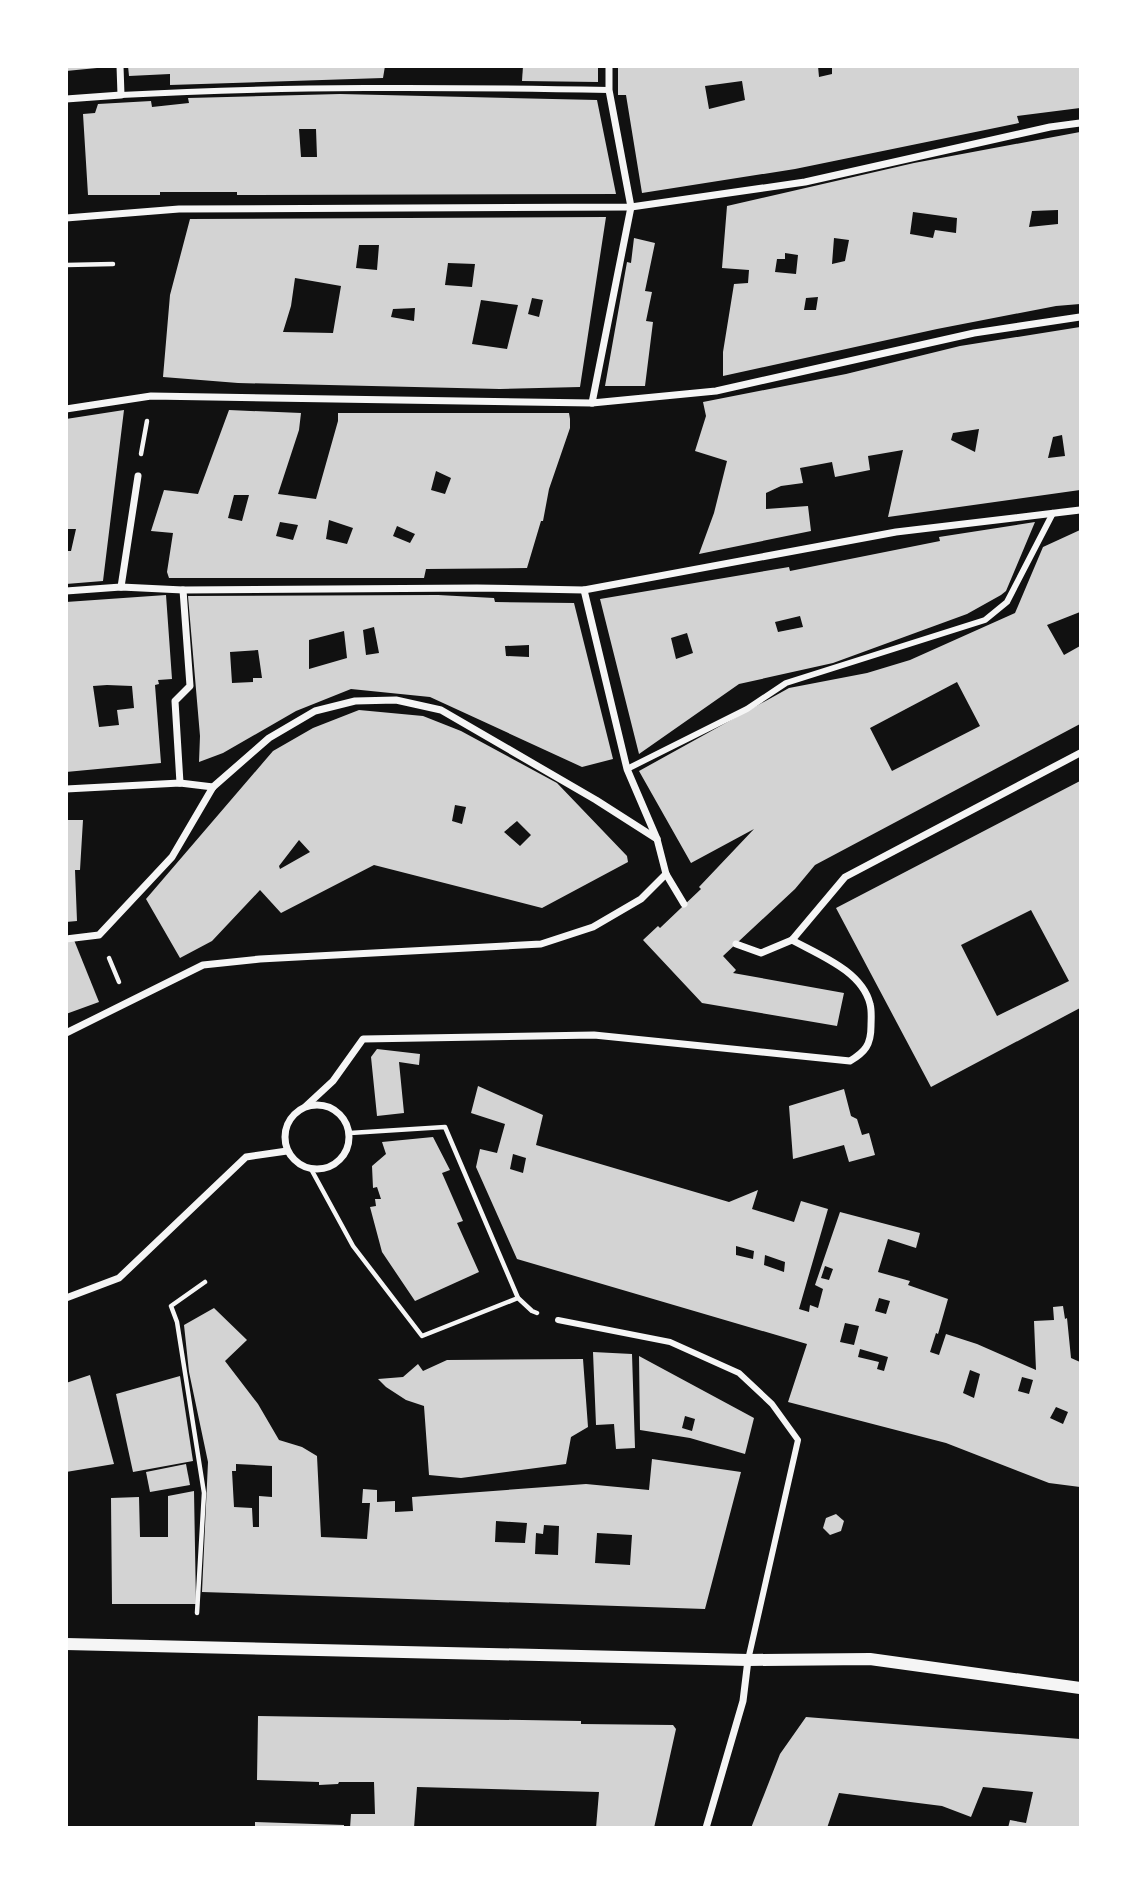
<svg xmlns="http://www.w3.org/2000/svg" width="1147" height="1894" viewBox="0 0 1147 1894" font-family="'Alegreya Sans',sans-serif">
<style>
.building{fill:#d3d3d3;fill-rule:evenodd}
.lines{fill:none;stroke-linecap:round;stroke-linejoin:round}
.path{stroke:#f5f5f5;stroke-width:4.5}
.pedestrian{stroke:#f5f5f5;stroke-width:6}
.minor{stroke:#f5f5f5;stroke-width:7}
.tertiary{stroke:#f5f5f5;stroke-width:12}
</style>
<rect width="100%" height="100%" fill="#111"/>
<g class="building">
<path d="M 66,66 L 97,66 L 97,68 L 66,71 Z"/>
<path d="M 128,66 L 385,66 L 383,78 L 170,85 L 170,74 L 129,76 Z"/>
<path d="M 523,66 L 598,66 L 598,82 L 522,81 Z"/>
<path d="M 618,66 L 818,66 L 819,77 L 832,74 L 832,66 L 1080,66 L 1080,108 L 1017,116 L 1019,123 L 795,169 L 642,193 L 626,95 L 618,95 ZM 742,81 L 745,100 L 709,109 L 705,86 Z"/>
<path d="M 340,94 L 597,100 L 616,194 L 237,195 L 237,192 L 160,192 L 160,195 L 88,195 L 83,114 L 95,113 L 98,104 L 151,101 L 152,107 L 189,103 L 188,98 ZM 299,129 L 316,129 L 317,157 L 301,157 Z"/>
<path d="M 1080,132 L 1080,304 L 1056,306 L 937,329 L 723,376 L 723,352 L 734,284 L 748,283 L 749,270 L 722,268 L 727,206 L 914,163 ZM 1058,210 L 1058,224 L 1029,227 L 1032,211 ZM 913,212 L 957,218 L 956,233 L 935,230 L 933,238 L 910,234 ZM 834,238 L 849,240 L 845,261 L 832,264 ZM 785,253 L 798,255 L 796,274 L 775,272 L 777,259 L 785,259 ZM 818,297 L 816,310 L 804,310 L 806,298 Z"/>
<path d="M 606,217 L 580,387 L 500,389 L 238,383 L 163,377 L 170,295 L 190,219 ZM 359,245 L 379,245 L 377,270 L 356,268 ZM 448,263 L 475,264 L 472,287 L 445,285 ZM 295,278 L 341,286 L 333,333 L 283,332 L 291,306 ZM 532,298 L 543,300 L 539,317 L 528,314 ZM 481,300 L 518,305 L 507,349 L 472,344 ZM 415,308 L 414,321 L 391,317 L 393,309 Z"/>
<path d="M 634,238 L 655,243 L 645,291 L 652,292 L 646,321 L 653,322 L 645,386 L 605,386 L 627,262 L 631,263 Z"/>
<path d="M 1080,327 L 1080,490 L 888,517 L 903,450 L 868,456 L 870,470 L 835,477 L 832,462 L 800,468 L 803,483 L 781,486 L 766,493 L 766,509 L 808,506 L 811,531 L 699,554 L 714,513 L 727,461 L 695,451 L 706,416 L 703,402 L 846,374 L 960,346 ZM 979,429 L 975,452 L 951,440 L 953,433 ZM 1062,435 L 1065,456 L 1048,458 L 1053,437 Z"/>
<path d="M 124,410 L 103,581 L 66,584 L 66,551 L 71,551 L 76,529 L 66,529 L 66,419 Z"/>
<path d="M 229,410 L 301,413 L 299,430 L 278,494 L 316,499 L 338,421 L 338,413 L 569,413 L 570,419 L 570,428 L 549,489 L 543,521 L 541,521 L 527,568 L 426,569 L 424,578 L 169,578 L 167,572 L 173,533 L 151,531 L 164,490 L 198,494 ZM 436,471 L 451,478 L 445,494 L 431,490 ZM 234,495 L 249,495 L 242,521 L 228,518 ZM 329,520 L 353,528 L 347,544 L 326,539 ZM 280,522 L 298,525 L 293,540 L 276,536 ZM 397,526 L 415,534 L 410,543 L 393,536 Z"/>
<path d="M 1035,522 L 1006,591 L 1001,595 L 967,614 L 833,663 L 739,684 L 639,754 L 600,599 L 789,567 L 790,571 L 940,541 L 939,537 ZM 800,616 L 803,627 L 778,632 L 775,622 ZM 687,633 L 693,653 L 676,659 L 671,638 Z"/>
<path d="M 1080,530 L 1080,612 L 1047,625 L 1064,655 L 1080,646 L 1080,724 L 815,865 L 795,889 L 723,956 L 736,970 L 733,973 L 844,993 L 837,1026 L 702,1003 L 643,940 L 658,926 L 660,928 L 701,889 L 699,887 L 754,829 L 691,863 L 639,771 L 789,688 L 867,673 L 910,660 L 1015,613 L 1043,547 ZM 957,682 L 980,726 L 892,771 L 870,728 Z"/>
<path d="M 166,595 L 172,679 L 158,680 L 159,684 L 155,685 L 161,763 L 66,772 L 66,602 ZM 107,685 L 132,686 L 134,708 L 117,710 L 119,725 L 99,727 L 93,686 Z"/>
<path d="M 438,595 L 494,598 L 495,602 L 574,603 L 613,759 L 582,767 L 430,697 L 351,689 L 296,711 L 223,753 L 199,762 L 200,736 L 188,596 ZM 374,627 L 379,653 L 366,655 L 363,630 ZM 344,631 L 347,658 L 309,669 L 309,640 ZM 529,645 L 529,657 L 506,656 L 505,646 ZM 258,650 L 262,678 L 253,678 L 253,682 L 232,683 L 230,652 Z"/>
<path d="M 359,710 L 423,716 L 461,731 L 557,783 L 627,856 L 628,862 L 542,908 L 374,865 L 281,913 L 260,890 L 212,941 L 180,958 L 146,899 L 273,751 L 313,728 ZM 455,805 L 466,807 L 462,824 L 452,821 ZM 517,821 L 531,835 L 520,846 L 504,832 ZM 299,840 L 310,852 L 280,869 L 279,866 Z"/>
<path d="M 1080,781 L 1080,1008 L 931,1087 L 836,908 ZM 1031,910 L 1069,981 L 997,1016 L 961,945 Z"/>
<path d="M 66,820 L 83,820 L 80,870 L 75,870 L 77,921 L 66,922 Z"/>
<path d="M 74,940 L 99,1002 L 66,1014 L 66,941 Z"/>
<path d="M 377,1049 L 420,1054 L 419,1065 L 399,1062 L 404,1113 L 377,1116 L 371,1057 Z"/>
<path d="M 478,1086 L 543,1115 L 536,1145 L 729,1202 L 758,1190 L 752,1209 L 794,1222 L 801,1201 L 828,1209 L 799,1309 L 809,1312 L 810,1305 L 818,1308 L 823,1289 L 815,1285 L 840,1212 L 920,1233 L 916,1248 L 888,1239 L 878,1272 L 910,1281 L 908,1285 L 948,1299 L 938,1334 L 936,1333 L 930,1352 L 939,1355 L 946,1334 L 977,1344 L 1036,1370 L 1034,1321 L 1054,1320 L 1053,1307 L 1063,1306 L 1065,1319 L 1067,1318 L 1071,1358 L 1080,1362 L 1080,1487 L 1049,1483 L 946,1443 L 788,1402 L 807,1344 L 517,1259 L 476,1167 L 480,1149 L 497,1153 L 505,1124 L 471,1113 ZM 513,1154 L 526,1158 L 523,1173 L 510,1169 ZM 736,1246 L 754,1251 L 753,1259 L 736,1255 ZM 765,1255 L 785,1262 L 784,1272 L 764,1265 ZM 825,1266 L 833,1269 L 829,1280 L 821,1278 ZM 879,1298 L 890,1301 L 886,1314 L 875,1311 ZM 845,1323 L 859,1326 L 854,1345 L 840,1342 ZM 860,1349 L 888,1357 L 884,1371 L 877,1369 L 879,1362 L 858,1357 ZM 970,1370 L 980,1374 L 974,1398 L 963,1393 ZM 1022,1377 L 1033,1380 L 1029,1394 L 1018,1391 ZM 1056,1407 L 1068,1412 L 1063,1424 L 1050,1418 Z"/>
<path d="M 844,1089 L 851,1116 L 857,1119 L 862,1135 L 869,1133 L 875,1155 L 849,1162 L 844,1145 L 793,1159 L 789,1106 Z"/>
<path d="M 433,1137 L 450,1170 L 442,1173 L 463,1221 L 457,1223 L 479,1272 L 415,1301 L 382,1252 L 370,1207 L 376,1206 L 375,1199 L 381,1199 L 377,1187 L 373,1188 L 372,1166 L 386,1154 L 382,1142 Z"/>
<path d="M 214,1308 L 247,1340 L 225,1361 L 258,1404 L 279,1440 L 302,1447 L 317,1456 L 321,1537 L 367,1539 L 370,1503 L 362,1503 L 363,1489 L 377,1490 L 377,1502 L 395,1501 L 395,1512 L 413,1511 L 412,1497 L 586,1484 L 649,1490 L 652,1459 L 741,1472 L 705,1609 L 202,1592 L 208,1462 L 189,1372 L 184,1325 ZM 236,1464 L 272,1466 L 272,1497 L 259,1496 L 259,1527 L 253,1527 L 252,1508 L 234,1507 L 232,1471 L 236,1471 ZM 496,1521 L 527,1523 L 525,1543 L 495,1542 ZM 544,1525 L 559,1526 L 558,1555 L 535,1554 L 536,1533 L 543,1534 ZM 597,1533 L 632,1535 L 630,1565 L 595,1563 Z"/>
<path d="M 593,1352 L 632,1354 L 635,1448 L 616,1449 L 614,1424 L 596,1425 Z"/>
<path d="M 639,1356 L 754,1418 L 745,1454 L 690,1438 L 640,1430 ZM 685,1416 L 695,1419 L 692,1431 L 682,1428 Z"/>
<path d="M 583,1359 L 588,1427 L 571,1437 L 566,1464 L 461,1478 L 429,1475 L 424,1406 L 406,1400 L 386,1387 L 378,1379 L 403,1377 L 418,1364 L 423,1371 L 447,1360 Z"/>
<path d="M 90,1375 L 114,1464 L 66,1472 L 66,1383 Z"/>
<path d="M 180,1376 L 193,1461 L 133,1472 L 116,1394 Z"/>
<path d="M 186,1464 L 190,1485 L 150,1492 L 146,1472 Z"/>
<path d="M 194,1491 L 196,1604 L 112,1604 L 111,1498 L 139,1497 L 140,1537 L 168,1537 L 168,1496 Z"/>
<path d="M 836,1514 L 844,1521 L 841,1531 L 830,1535 L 823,1528 L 826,1518 Z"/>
<path d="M 258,1716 L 581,1721 L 581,1724 L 673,1725 L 676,1729 L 654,1828 L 596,1828 L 599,1792 L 417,1787 L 414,1828 L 350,1828 L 351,1814 L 375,1814 L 374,1782 L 339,1782 L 338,1784 L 319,1785 L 319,1782 L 257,1780 Z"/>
<path d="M 806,1717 L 1080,1739 L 1080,1828 L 1008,1828 L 1010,1820 L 1026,1823 L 1033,1792 L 983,1787 L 971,1817 L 942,1806 L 839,1793 L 827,1828 L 751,1828 L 780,1754 Z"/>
<path d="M 255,1822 L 344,1825 L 344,1828 L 255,1828 Z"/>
</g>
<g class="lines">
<g class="path">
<path d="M 66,265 L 113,264"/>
<path d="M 141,454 L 147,421"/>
<path d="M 109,958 L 119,982"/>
<path d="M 350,1133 L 445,1127 L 518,1298 L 532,1311 L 537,1313"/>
<path d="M 311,1169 L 353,1246 L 422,1336 L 518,1298"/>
<path d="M 197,1613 L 204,1493 L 177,1322 L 171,1306 L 205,1282"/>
</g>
<g class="pedestrian">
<path d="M 121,95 C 284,86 446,87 609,90"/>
<path d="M 627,769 L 747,709 L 786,683 L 985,620 L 1007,602 L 1053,513"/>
<path d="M 558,1320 L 670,1342 L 739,1373 L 772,1404 L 798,1440 L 748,1660"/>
</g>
<g class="minor">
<path d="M 66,99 L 121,95 L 120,66"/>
<path d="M 66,218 L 179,209 L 631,207 L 805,182 L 1050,127 L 1080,123"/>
<path d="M 592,403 L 631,207 L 609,90 L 609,66"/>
<path d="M 66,409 L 151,396 L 592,403 L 716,391 L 974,333 L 1080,317"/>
<path d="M 121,587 L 138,476"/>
<path d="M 584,590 L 627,769 L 657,839 L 666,874 L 684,904"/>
<path d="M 66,591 L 121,587 L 183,590 L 477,588 L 584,590 L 896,532 L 1080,510"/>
<path d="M 180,783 L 175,701 L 190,686 L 183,590"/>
<path d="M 66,789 L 180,783 L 213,787"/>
<path d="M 66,939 L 99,935 L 172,857 L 213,787 L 269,738 L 315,711 L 355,701 L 396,700 L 441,710 L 596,800 L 657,839"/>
<path d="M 736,944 L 761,953 L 792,940 L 845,877 L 1080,753"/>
<path d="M 66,1033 L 203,965 L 260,959 L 541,944 L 593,927 L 641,899 L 666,874"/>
<circle cx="317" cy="1137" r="32"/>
<path d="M 306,1106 L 333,1081 L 363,1039 L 594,1035 L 850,1061 C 865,1052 871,1045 871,1026 C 871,1020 872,1011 870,1004 C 862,971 819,955 792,940"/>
<path d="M 66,1298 L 119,1278 L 246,1157 L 287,1151"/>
<path d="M 706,1828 L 743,1701 L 748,1660"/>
</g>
<path class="tertiary" d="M 66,1644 L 748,1660 L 870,1659 L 1080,1688"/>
</g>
<rect width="1147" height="1894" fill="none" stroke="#ffffff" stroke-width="136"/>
</svg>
